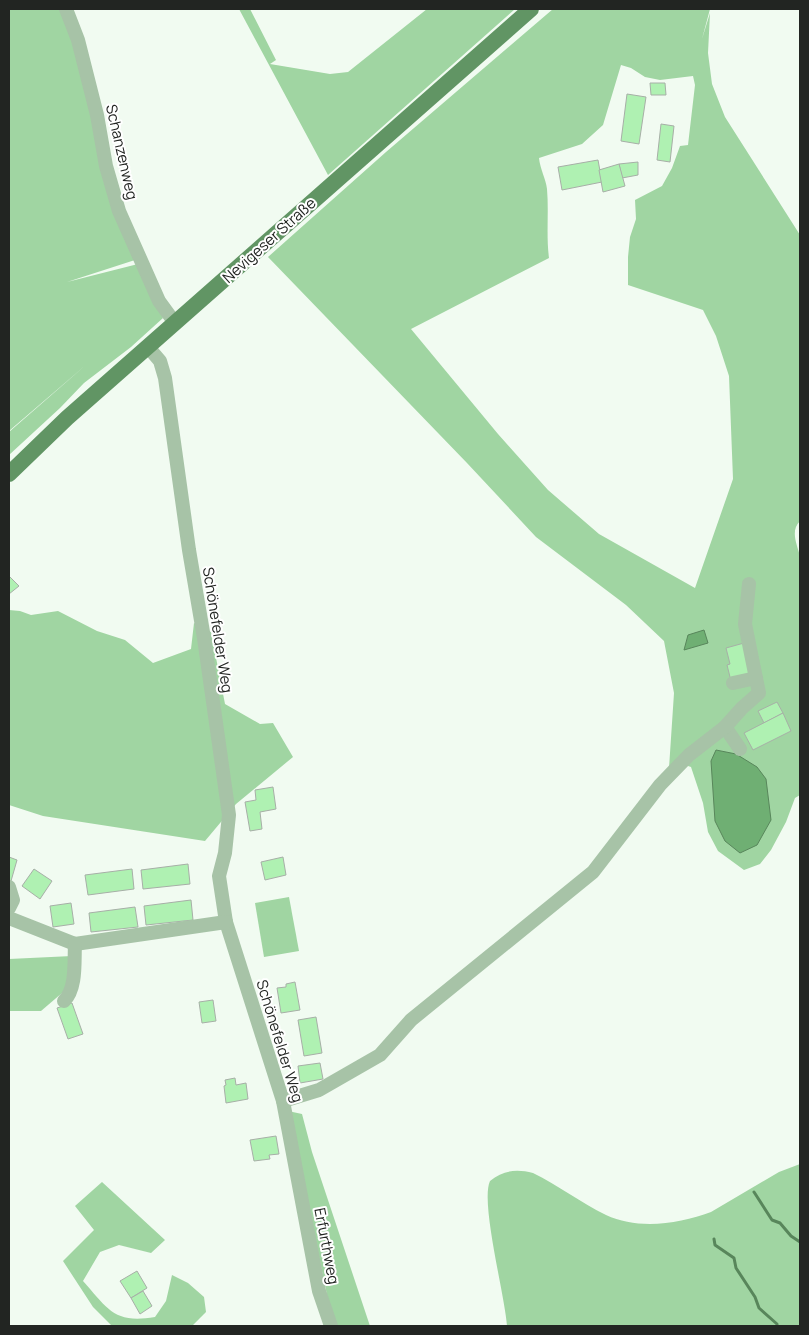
<svg xmlns="http://www.w3.org/2000/svg" width="809" height="1335" viewBox="0 0 809 1335" font-family="Manrope,sans-serif">
<style>
.green{fill:#a0d5a2;fill-rule:evenodd}
.water{fill:#6faf73;stroke:#58865b}
.lines{fill:none;stroke-linecap:round;stroke-linejoin:round}
.stream{stroke:#58865b;stroke-width:3}
.building{fill:#aff1b2;stroke:#a7afa7}
.minor{stroke:#a7c3a7;stroke-width:14}
.major{stroke:#619564;stroke-width:16}
.labels{text-anchor:middle;dominant-baseline:central;stroke-width:4;stroke-linejoin:round;paint-order:stroke}
.street-label{font-size:15px;fill:#222522;stroke:#fff}
</style>
<rect width="100%" height="100%" fill="#f1fbf1"/>
<g class="green">
<path d="M 9,9 L 61,9 L 77,49 L 135,260 L 67,282 L 138,264 L 163,318 L 131,347 L 84,383 L 60,408 L 9,455 L 9,432 L 87,364 L 9,431 Z"/>
<path d="M 239,9 L 250,9 L 276,60 L 270,64 L 330,74 L 348,72 L 427,9 L 515,9 L 328,175 Z"/>
<path d="M 553,9 L 710,9 L 702,39 L 710,13 L 708,53 L 712,84 L 725,117 L 800,235 L 800,521 C 790,531 797,544 800,556 L 800,795 L 795,798 L 786,822 L 771,850 L 760,864 L 744,870 L 718,851 L 708,832 L 703,803 L 691,767 L 685,765 L 669,768 L 674,693 L 664,641 L 626,605 L 536,537 L 467,463 L 268,257 L 386,152 ZM 621,65 L 631,68 L 645,77 L 660,80 L 693,76 L 695,85 L 688,145 L 680,146 L 672,168 L 662,186 L 635,200 L 636,219 L 630,237 L 628,257 L 628,285 L 703,310 L 716,336 L 729,376 L 733,479 L 695,588 L 599,534 L 548,490 L 498,434 L 411,329 L 549,258 C 546,235 549,212 547,189 C 546,179 540,169 539,158 L 582,144 L 603,125 Z"/>
<path d="M 9,610 L 20,611 L 31,615 L 58,611 L 97,631 L 125,640 L 153,663 L 191,649 L 194,623 L 211,632 L 225,704 L 260,724 L 273,723 L 293,757 L 236,804 L 205,841 L 43,816 L 9,805 Z"/>
<path d="M 289,897 L 299,951 L 264,957 L 255,903 Z"/>
<path d="M 72,956 L 69,987 L 41,1011 L 9,1011 L 9,959 Z"/>
<path d="M 288,1111 L 302,1114 L 312,1152 L 370,1326 L 334,1326 L 333,1323 Z"/>
<path d="M 800,1164 L 800,1326 L 507,1326 C 505,1296 480,1202 490,1181 C 503,1170 517,1169 533,1173 C 558,1185 581,1203 606,1215 C 638,1230 679,1224 711,1212 L 779,1172 Z"/>
<path d="M 102,1182 L 165,1240 L 151,1253 L 119,1245 L 100,1252 L 83,1281 C 108,1309 114,1324 155,1317 L 166,1301 L 172,1275 L 188,1283 L 204,1297 L 206,1312 L 192,1326 L 112,1326 L 93,1307 L 63,1261 L 94,1230 L 75,1206 Z"/>
</g>
<g class="water">
<path d="M 704,630 L 708,643 L 684,650 L 688,635 Z"/>
<path d="M 716,750 L 736,754 L 757,767 L 766,779 L 771,820 L 757,845 L 740,853 L 725,841 L 715,821 L 711,761 Z"/>
</g>
<g class="lines">
<g class="stream">
<path d="M 754,1192 L 772,1220 L 780,1223 L 791,1236 L 800,1242"/>
<path d="M 714,1239 L 715,1245 L 734,1258 L 736,1268 L 755,1297 L 759,1308 L 777,1324 L 777,1326"/>
</g>
</g>
<g class="building">
<path d="M 650,83 L 665,83 L 666,95 L 651,95 Z"/>
<path d="M 627,94 L 646,97 L 639,144 L 621,141 Z"/>
<path d="M 661,124 L 674,126 L 670,162 L 657,160 Z"/>
<path d="M 598,160 L 602,182 L 562,190 L 558,167 Z"/>
<path d="M 638,162 L 638,175 L 622,178 L 619,164 Z"/>
<path d="M 619,164 L 625,186 L 603,192 L 599,170 Z"/>
<path d="M 10,577 L 19,586 L 9,594 L 9,578 Z"/>
<path d="M 744,643 L 752,676 L 731,681 L 727,665 L 730,664 L 726,648 Z"/>
<path d="M 777,702 L 783,713 L 764,723 L 758,711 Z"/>
<path d="M 783,713 L 791,731 L 753,750 L 744,733 Z"/>
<path d="M 273,787 L 276,809 L 260,812 L 262,829 L 250,831 L 245,802 L 256,800 L 255,790 Z"/>
<path d="M 9,857 L 17,860 L 11,881 L 9,880 Z"/>
<path d="M 283,857 L 286,875 L 265,880 L 261,862 Z"/>
<path d="M 188,864 L 190,884 L 143,889 L 141,870 Z"/>
<path d="M 34,869 L 52,881 L 40,899 L 22,886 Z"/>
<path d="M 132,869 L 134,889 L 88,895 L 85,875 Z"/>
<path d="M 191,900 L 193,920 L 146,925 L 144,906 Z"/>
<path d="M 71,903 L 74,924 L 53,927 L 50,906 Z"/>
<path d="M 135,907 L 138,927 L 91,932 L 89,913 Z"/>
<path d="M 295,982 L 300,1010 L 281,1013 L 277,988 L 286,987 L 286,984 Z"/>
<path d="M 213,1000 L 216,1021 L 202,1023 L 199,1002 Z"/>
<path d="M 72,1003 L 83,1034 L 68,1039 L 57,1008 Z"/>
<path d="M 316,1017 L 322,1053 L 304,1056 L 298,1020 Z"/>
<path d="M 320,1063 L 323,1079 L 300,1083 L 298,1066 Z"/>
<path d="M 235,1078 L 236,1085 L 246,1083 L 248,1099 L 226,1103 L 224,1086 L 226,1085 L 225,1080 Z"/>
<path d="M 276,1136 L 279,1154 L 269,1155 L 270,1159 L 254,1161 L 250,1140 Z"/>
<path d="M 137,1271 L 147,1288 L 131,1298 L 120,1281 Z"/>
<path d="M 143,1291 L 152,1306 L 140,1314 L 131,1298 Z"/>
</g>
<g class="lines">
<g class="minor">
<path d="M 66,9 L 78,40 L 97,115 L 106,166 L 119,211 L 159,301 L 175,323"/>
<path d="M 148,347 L 160,361 L 165,378 L 189,550 L 204,638 L 229,815 L 225,853 L 219,876 L 226,922 L 283,1101 L 319,1291 L 331,1326"/>
<path d="M 733,683 L 756,678"/>
<path d="M 725,727 L 740,749"/>
<path d="M 9,887 L 13,900 L 9,908"/>
<path d="M 9,918 L 75,944 L 226,922"/>
<path d="M 64,1001 C 77,988 74,961 75,944"/>
<path d="M 283,1101 L 319,1090 L 380,1055 L 411,1020 L 593,872 L 660,785 L 689,755 L 725,727 L 742,708 L 759,693 L 745,624 L 749,584"/>
</g>
<path class="major" d="M 9,474 L 67,418 L 531,9"/>
</g>
<g class="labels">
<g class="street-label">
<text transform="translate(122 152) rotate(77)">Schanzenweg</text>
<text transform="translate(269 240) rotate(-42)">Nevigeser Straße</text>
<text transform="translate(218 630) rotate(81)">Schönefelder Weg</text>
<text transform="translate(280 1041) rotate(73)">Schönefelder Weg</text>
<text transform="translate(327 1246) rotate(79)">Erfurthweg</text>
</g>
</g>
<rect width="809" height="1335" fill="none" stroke="#222522" stroke-width="20"/>
</svg>
